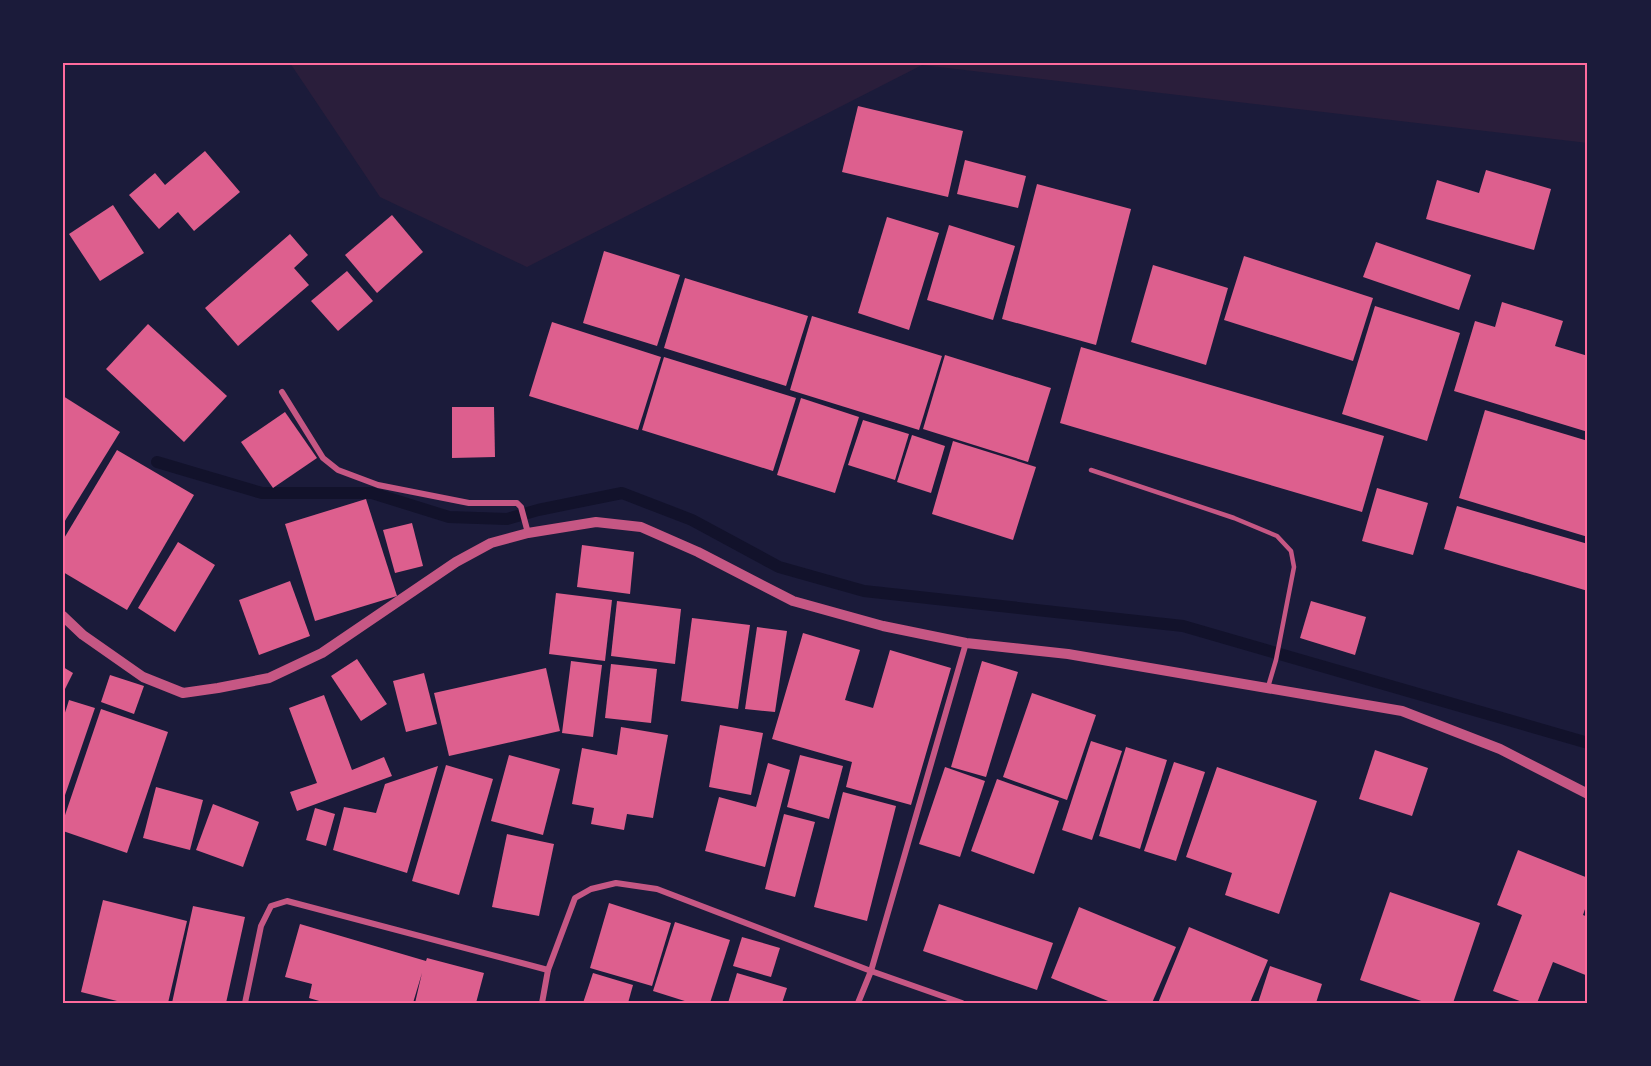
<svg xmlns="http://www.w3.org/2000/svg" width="1651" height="1066" viewBox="0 0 1651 1066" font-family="'PT Serif',serif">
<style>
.green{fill:#2a1e3b}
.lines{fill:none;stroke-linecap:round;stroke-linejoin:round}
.stream{stroke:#12122b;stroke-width:12}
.building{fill:#dd5f8e}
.service{stroke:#c65784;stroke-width:4.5}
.minor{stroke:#c65784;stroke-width:6}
.tertiary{stroke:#c65784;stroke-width:10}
.neatline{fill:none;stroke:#ff6b9d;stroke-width:2}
</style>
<rect width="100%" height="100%" fill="#1b1b3a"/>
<path class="green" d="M 290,63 L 1588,63 L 1588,143 L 922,65 L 527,267 L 380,197 Z"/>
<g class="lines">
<path class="stream" d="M 157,462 L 262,493 L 372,493 L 449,517 L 507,519 L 538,510 L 622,493 L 692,520 L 779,567 L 864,591 L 1183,626 L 1588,743"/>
</g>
<g class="building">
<path d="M 858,106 L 963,131 L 948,197 L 842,172 Z"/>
<path d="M 205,151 L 240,192 L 194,231 L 178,212 L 159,229 L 129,195 L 155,173 L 165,185 Z"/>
<path d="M 965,160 L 1026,176 L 1018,208 L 957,194 Z"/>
<path d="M 1486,170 L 1551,189 L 1534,250 L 1426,219 L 1437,180 L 1479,193 Z"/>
<path d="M 1037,184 L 1131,209 L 1096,345 L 1002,319 Z"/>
<path d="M 113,205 L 144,253 L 100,281 L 69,234 Z"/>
<path d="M 392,215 L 423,252 L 377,293 L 345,255 Z"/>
<path d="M 887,217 L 939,233 L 909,330 L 858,313 Z"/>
<path d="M 949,225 L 1015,246 L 993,320 L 927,300 Z"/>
<path d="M 290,234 L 308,255 L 294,268 L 309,285 L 238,346 L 205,308 Z"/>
<path d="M 1376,242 L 1471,275 L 1459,310 L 1363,277 Z"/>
<path d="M 604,251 L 680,275 L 657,346 L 583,323 Z"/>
<path d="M 1244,256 L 1373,298 L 1353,361 L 1224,320 Z"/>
<path d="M 1153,265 L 1228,288 L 1206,365 L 1131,342 Z"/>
<path d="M 347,271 L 373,301 L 338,331 L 311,301 Z"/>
<path d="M 685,278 L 808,316 L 786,386 L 664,348 Z"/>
<path d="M 1502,302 L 1563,321 L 1555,346 L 1588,356 L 1588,432 L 1454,391 L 1475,321 L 1495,327 Z"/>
<path d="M 1375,306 L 1460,333 L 1427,441 L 1342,414 Z"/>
<path d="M 812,316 L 942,356 L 919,430 L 790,390 Z"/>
<path d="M 552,322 L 661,357 L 638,430 L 529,396 Z"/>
<path d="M 148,324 L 227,396 L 184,442 L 106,369 Z"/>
<path d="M 1081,347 L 1384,436 L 1362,512 L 1060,423 Z"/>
<path d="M 945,355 L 1051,388 L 1028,462 L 923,429 Z"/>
<path d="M 664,357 L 796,398 L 773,471 L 642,430 Z"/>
<path d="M 63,396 L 120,432 L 63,524 Z"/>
<path d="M 801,398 L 859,417 L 835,493 L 777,475 Z"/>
<path d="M 452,407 L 494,407 L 495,457 L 452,458 Z"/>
<path d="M 1485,410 L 1588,441 L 1588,537 L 1459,498 Z"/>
<path d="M 285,412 L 317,458 L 273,488 L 241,442 Z"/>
<path d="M 863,420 L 909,434 L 895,480 L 848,465 Z"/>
<path d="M 912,435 L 945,446 L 931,493 L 897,482 Z"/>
<path d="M 953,441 L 1036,467 L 1013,540 L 932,514 Z"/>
<path d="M 117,450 L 194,495 L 127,610 L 63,572 L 63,540 Z"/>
<path d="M 1377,488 L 1428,503 L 1413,555 L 1362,541 Z"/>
<path d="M 366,499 L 397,596 L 315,621 L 285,524 Z"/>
<path d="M 1457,506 L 1588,544 L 1588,591 L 1444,549 Z"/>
<path d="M 412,523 L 423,566 L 395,573 L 383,530 Z"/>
<path d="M 178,542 L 215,565 L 175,632 L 138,608 Z"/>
<path d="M 582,545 L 634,552 L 630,594 L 577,587 Z"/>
<path d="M 290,581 L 310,636 L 259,655 L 239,600 Z"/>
<path d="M 556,593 L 612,600 L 605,661 L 549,654 Z"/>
<path d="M 617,601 L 681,609 L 675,664 L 611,656 Z"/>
<path d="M 1311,601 L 1366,617 L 1355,655 L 1300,638 Z"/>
<path d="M 692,618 L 750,625 L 738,709 L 681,701 Z"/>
<path d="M 757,627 L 787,631 L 775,712 L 745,709 Z"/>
<path d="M 803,633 L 860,650 L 845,700 L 873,708 L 890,650 L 951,668 L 911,805 L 846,787 L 852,762 L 772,739 Z"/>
<path d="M 357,659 L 387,704 L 361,721 L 331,676 Z"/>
<path d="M 571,661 L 602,665 L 593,737 L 562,733 Z"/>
<path d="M 982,661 L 1018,672 L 986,777 L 951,767 Z"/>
<path d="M 611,664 L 657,669 L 651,723 L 605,718 Z"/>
<path d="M 63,667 L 73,673 L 63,693 Z"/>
<path d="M 546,668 L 560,731 L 449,756 L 434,693 Z"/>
<path d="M 424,673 L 437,724 L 406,732 L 393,681 Z"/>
<path d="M 110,675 L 144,686 L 134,714 L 101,702 Z"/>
<path d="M 1032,693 L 1096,715 L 1067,800 L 1003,777 Z"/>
<path d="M 324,695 L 352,770 L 384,757 L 392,776 L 297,811 L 290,792 L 317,783 L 289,708 Z"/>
<path d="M 69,700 L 95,708 L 63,801 L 63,719 Z"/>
<path d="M 101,709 L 168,732 L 127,853 L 63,831 L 63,821 Z"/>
<path d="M 720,725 L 763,733 L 751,795 L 709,787 Z"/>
<path d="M 621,727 L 668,735 L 653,818 L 627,814 L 624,830 L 591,824 L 594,808 L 572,804 L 582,748 L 617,755 Z"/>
<path d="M 1091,741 L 1122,751 L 1092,840 L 1062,830 Z"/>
<path d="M 1126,747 L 1167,760 L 1140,849 L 1099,836 Z"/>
<path d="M 1375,750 L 1428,768 L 1412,816 L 1359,799 Z"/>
<path d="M 509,755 L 560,769 L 543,835 L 491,821 Z"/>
<path d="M 800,755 L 843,766 L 829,819 L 787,807 Z"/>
<path d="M 1174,762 L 1205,772 L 1176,861 L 1144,851 Z"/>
<path d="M 768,763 L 790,770 L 765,867 L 705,851 L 719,797 L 756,807 Z"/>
<path d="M 446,765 L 493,779 L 459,895 L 412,881 Z"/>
<path d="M 438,766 L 407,873 L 333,850 L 344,807 L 376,813 L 385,784 Z"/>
<path d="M 945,767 L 985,781 L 960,857 L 919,844 Z"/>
<path d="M 1217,767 L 1317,801 L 1279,914 L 1225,895 L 1232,873 L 1186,857 Z"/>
<path d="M 997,779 L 1059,801 L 1034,874 L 971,851 Z"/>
<path d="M 156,787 L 203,800 L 190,850 L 143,838 Z"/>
<path d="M 843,792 L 896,806 L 867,921 L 814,907 Z"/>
<path d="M 213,804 L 259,822 L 243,867 L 196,850 Z"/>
<path d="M 315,808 L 335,814 L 326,846 L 306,840 Z"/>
<path d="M 784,814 L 815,822 L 795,897 L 765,889 Z"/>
<path d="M 507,834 L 554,844 L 539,916 L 492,907 Z"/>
<path d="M 1518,850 L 1588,878 L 1588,900 L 1583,915 L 1588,917 L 1588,976 L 1553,962 L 1537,1003 L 1525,1003 L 1493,991 L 1522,915 L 1497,905 Z"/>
<path d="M 1390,892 L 1480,923 L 1453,1003 L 1427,1003 L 1360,980 Z"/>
<path d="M 103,900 L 187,921 L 168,1003 L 125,1003 L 81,992 Z"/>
<path d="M 609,903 L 671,923 L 652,986 L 590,968 Z"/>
<path d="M 939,904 L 1053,943 L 1037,990 L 923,951 Z"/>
<path d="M 193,906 L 245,917 L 226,1003 L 172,1003 Z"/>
<path d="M 1079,907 L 1176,947 L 1152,1003 L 1113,1003 L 1051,978 Z"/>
<path d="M 675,922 L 730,940 L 710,1003 L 691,1003 L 653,991 Z"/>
<path d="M 300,924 L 426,961 L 427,958 L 484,973 L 476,1003 L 415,1003 L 422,973 L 413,1003 L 326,1003 L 309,998 L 312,984 L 285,977 Z"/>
<path d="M 1189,927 L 1268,960 L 1250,1003 L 1158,1003 Z"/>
<path d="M 742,937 L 780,948 L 771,977 L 733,966 Z"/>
<path d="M 1270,966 L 1322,984 L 1316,1003 L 1258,1003 Z"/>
<path d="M 593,973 L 633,985 L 628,1003 L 583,1003 Z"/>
<path d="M 737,973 L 787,988 L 782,1003 L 728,1003 Z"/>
</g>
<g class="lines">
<path class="service" d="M 1091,470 L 1234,518 L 1277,536 L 1291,551 L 1294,567 L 1276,660 L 1268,687"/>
<g class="minor">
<path d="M 282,392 L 323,458 L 338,470 L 378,485 L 469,503 L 517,503 L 521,507 L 528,533"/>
<path d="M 245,1003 L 261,926 L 271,906 L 287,901 L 548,970"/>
<path d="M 542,1003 L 548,970 L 575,898 L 591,889 L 616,883 L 657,889 L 871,971 L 962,1003"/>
<path d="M 858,1003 L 871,971 L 966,643"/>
</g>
<path class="tertiary" d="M 63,616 L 83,635 L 143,677 L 183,693 L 218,688 L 269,678 L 322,653 L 456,562 L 491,543 L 528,533 L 596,522 L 641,527 L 698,552 L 793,601 L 883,626 L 966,643 L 1068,654 L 1402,711 L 1500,749 L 1588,794"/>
</g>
<rect width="1651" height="1066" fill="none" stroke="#1b1b3a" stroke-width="129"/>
<rect x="64" y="64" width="1522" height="938" class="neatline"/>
</svg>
